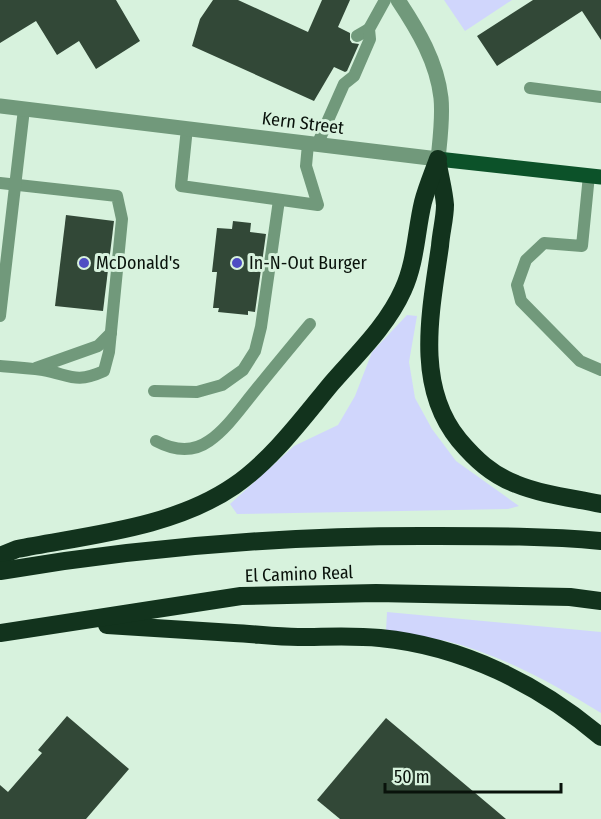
<svg xmlns="http://www.w3.org/2000/svg" width="601" height="819" viewBox="0 0 601 819" font-family="'Fira Sans Condensed',sans-serif">
<style>
.green{fill:#d0d6fc}
.building{fill:#324837}
.lines{fill:none;stroke-linecap:round;stroke-linejoin:round}
.service{stroke:#71997b;stroke-width:12}
.minor{stroke:#71997b;stroke-width:15}
.primary{stroke:#0c5229;stroke-width:15}
.motorway{stroke:#12331d;stroke-width:18}
.poi-dot{fill:#4f4dc3;stroke:#d7f2dd;stroke-width:2}
.labels{text-anchor:middle;dominant-baseline:central;stroke-width:6;stroke-linejoin:round;paint-order:stroke}
.street-label{font-size:18px;fill:#09120b;stroke:#d7f2dd}
.poi-label{font-size:18px;fill:#09120b;stroke:#d7f2dd;text-anchor:start}
</style>
<rect width="100%" height="100%" fill="#d7f2dd"/>
<g class="green">
<path d="M 444,0 L 512,0 L 465,31 Z"/>
<path d="M 407,315 L 417,316 L 409,362 L 415,398 L 432,429 L 456,461 L 519,506 L 508,509 L 237,514 L 230,504 L 294,446 L 338,425 L 355,396 L 372,352 Z"/>
<path d="M 387,612 L 601,632 L 601,713 C 555,684 499,654 446,641 C 426,637 406,634 386,631 Z"/>
</g>
<g class="building">
<path d="M 0,0 L 116,0 L 140,41 L 96,69 L 79,41 L 57,55 L 36,21 L 0,43 Z"/>
<path d="M 213,0 L 238,0 L 308,32 L 322,0 L 350,0 L 338,27 L 350,33 L 350,40 L 352,43 L 359,44 L 347,71 L 345,72 L 334,67 L 314,101 L 192,46 L 200,19 Z"/>
<path d="M 533,0 L 601,0 L 601,40 L 582,11 L 497,66 L 477,36 Z"/>
<path d="M 66,215 L 114,221 L 103,311 L 55,306 Z"/>
<path d="M 233,221 L 251,223 L 250,232 L 266,234 L 255,312 L 248,311 L 248,315 L 218,312 L 219,308 L 213,308 L 217,272 L 212,272 L 217,228 L 232,229 Z"/>
<path d="M 67,716 L 129,769 L 86,819 L 0,819 L 0,785 L 8,792 L 42,753 L 38,750 Z"/>
<path d="M 386,718 L 506,819 L 340,819 L 317,800 Z"/>
</g>
<g class="lines">
<g class="service">
<path d="M 357,36 L 369,29"/>
<path d="M 530,88 L 601,97"/>
<path d="M 187,128 L 181,186 L 318,205 L 306,166 L 308,144"/>
<path d="M 317,145 L 344,84 L 354,76 L 370,39 L 369,29 L 385,0"/>
<path d="M 589,175 L 582,246 L 544,243 L 526,260 L 517,285 L 521,301 L 580,361 L 601,370"/>
<path d="M 0,183 L 117,196 L 122,219 L 109,352 L 104,371 C 75,384 71,375 43,370 C 29,368 14,367 0,366"/>
<path d="M 0,316 L 24,109"/>
<path d="M 36,368 L 98,346 L 111,333"/>
<path d="M 154,391 L 197,392 L 222,385 L 243,370 L 255,351 L 261,327 L 279,200"/>
<path d="M 156,441 C 173,450 192,453 209,441 C 225,430 238,412 250,397 C 270,372 290,348 310,324"/>
</g>
<path class="minor" d="M 0,106 L 438,159 C 440,139 443,118 441,98 C 437,62 418,30 398,0"/>
<path class="primary" d="M 438,159 L 601,177"/>
<g class="motorway">
<path d="M 438,164 C 440,177 444,191 445,205 C 445,218 441,232 440,246 C 431,310 414,385 459,440 C 475,459 492,475 516,484 C 543,495 573,498 601,504"/>
<path d="M 0,556 L 17,549 C 88,535 173,528 234,486 C 272,460 302,419 331,384 C 356,355 387,326 403,290 C 416,262 416,231 423,202 C 427,187 433,173 438,159"/>
<path d="M 0,571 C 144,547 291,535 438,536 C 492,536 547,536 601,541"/>
<path d="M 107,625 C 149,628 192,630 234,633 C 255,634 277,637 298,637 C 325,637 352,635 380,638 C 462,646 539,684 601,737"/>
<path d="M 0,633 L 241,596 L 376,593 L 570,597 L 601,601"/>
</g>
</g>
<g class="poi-dot">
<circle cx="84" cy="263" r="6"/>
<circle cx="237" cy="263" r="6"/>
</g>
<g class="labels">
<g class="street-label">
<text transform="translate(303 123) rotate(7)">Kern Street</text>
<text transform="translate(299 574) rotate(-2)">El Camino Real</text>
</g>
<g class="poi-label">
<text x="96" y="263">McDonald's</text>
<text x="249" y="263">In-N-Out Burger</text>
</g>
</g>
<path d="M385 783v9h176v-9" fill="none" stroke="#09120b" stroke-width="3"/>
<text x="394" y="783" font-size="18" fill="#09120b" stroke="#d7f2dd" stroke-width="4.5" paint-order="stroke">50 m</text>
</svg>
